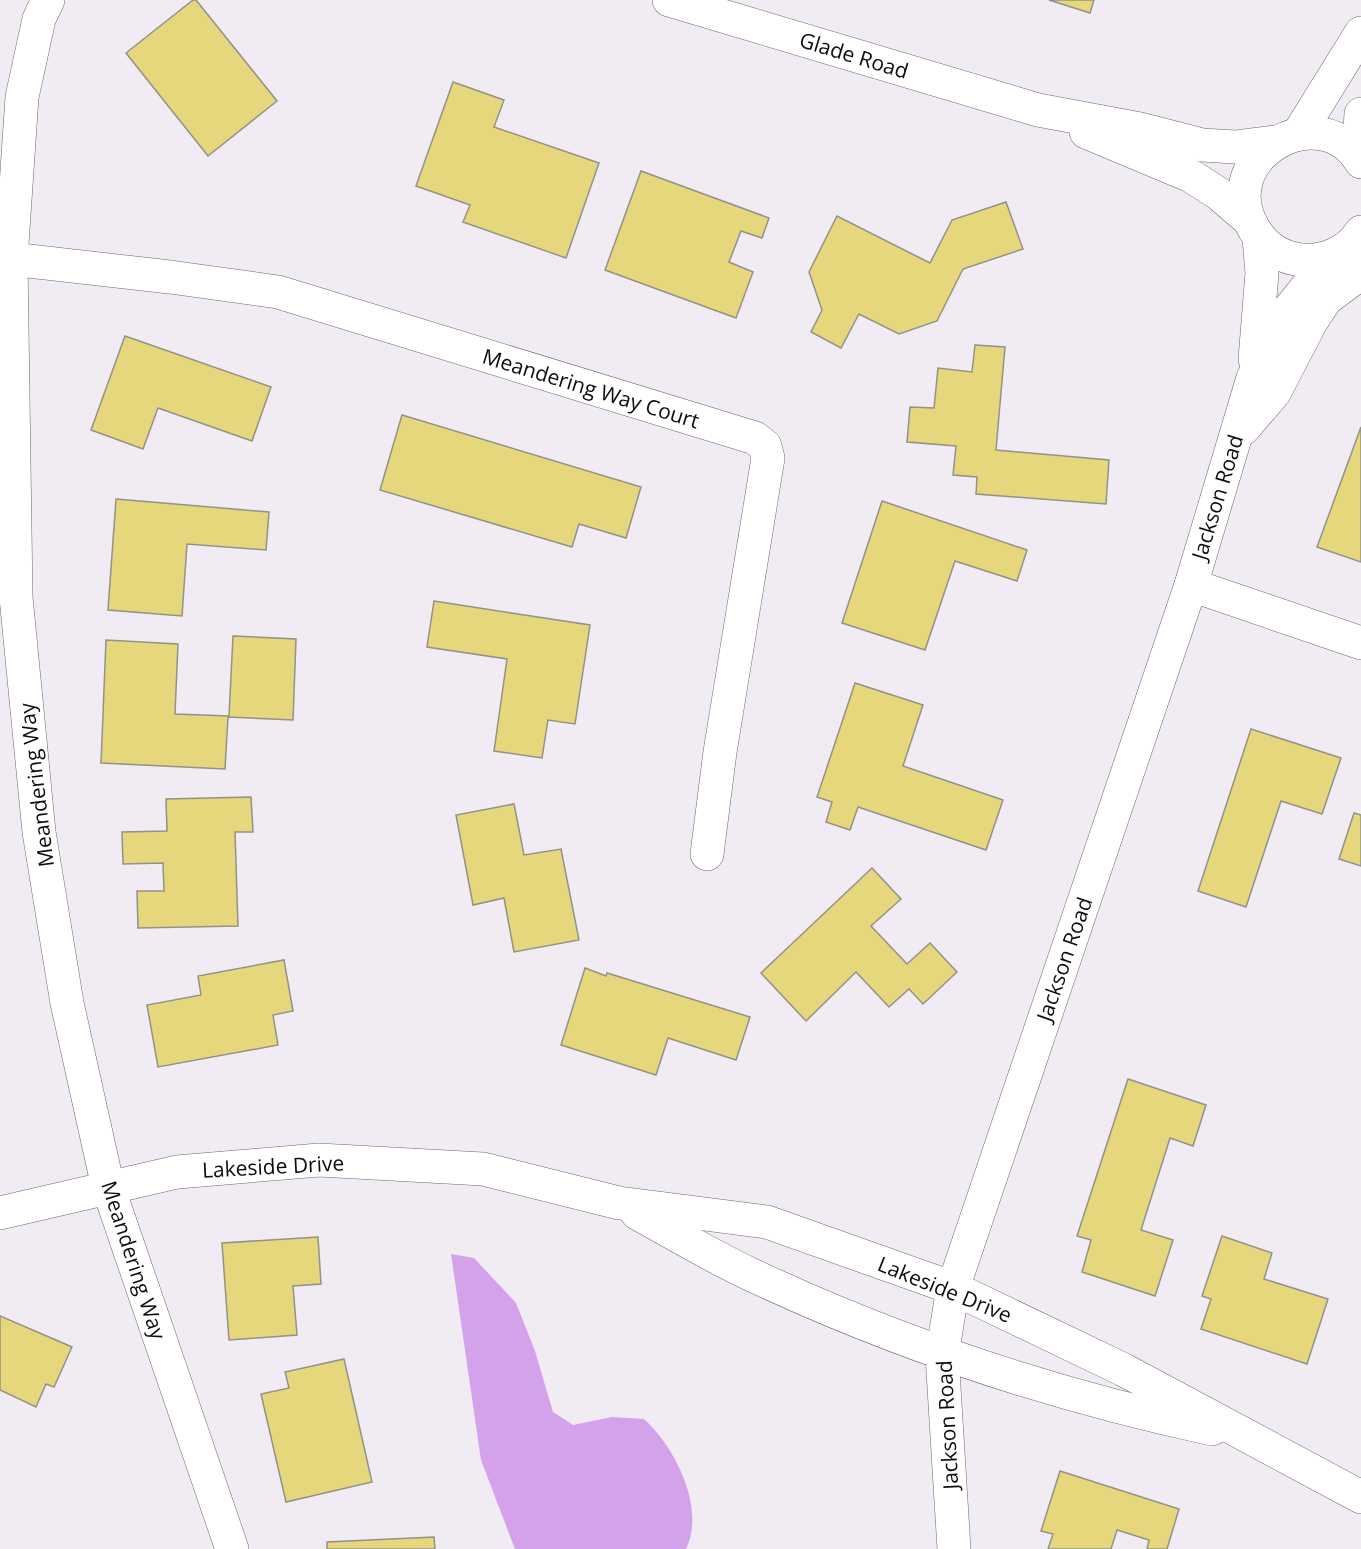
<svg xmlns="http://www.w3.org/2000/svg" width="1361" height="1549" viewBox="0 0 1361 1549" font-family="'Open Sans',sans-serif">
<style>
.water{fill:#d3a2eb}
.building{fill:#e6d67c;stroke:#939288;stroke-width:1.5}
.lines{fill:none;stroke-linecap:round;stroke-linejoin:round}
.minor-casing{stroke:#6c676f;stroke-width:34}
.major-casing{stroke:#6c676f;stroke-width:34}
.minor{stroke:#fff;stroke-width:33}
.major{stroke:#fff;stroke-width:33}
.labels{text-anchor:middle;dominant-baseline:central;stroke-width:4.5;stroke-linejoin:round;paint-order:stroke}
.street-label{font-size:21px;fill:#0e0c0f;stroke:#fff}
</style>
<rect width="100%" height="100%" fill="#f1ebf4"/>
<path class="water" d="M 451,1254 L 474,1258 L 516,1303 L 535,1351 L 553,1412 L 573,1425 L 612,1417 L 644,1419 C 675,1447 706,1508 686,1549 L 515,1549 L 481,1460 Z"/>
<g class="building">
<path d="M 193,0 L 196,0 L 277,101 L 208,156 L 126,53 Z"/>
<path d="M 1049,0 L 1094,0 L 1090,13 Z"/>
<path d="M 453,82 L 504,100 L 494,127 L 599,163 L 566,258 L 463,222 L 470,205 L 416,186 Z"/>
<path d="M 641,171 L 769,218 L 762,238 L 741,231 L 729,262 L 753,272 L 736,318 L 605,270 Z"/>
<path d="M 1006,202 L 1023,249 L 963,269 L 937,321 L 899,334 L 859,314 L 841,348 L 811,332 L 822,310 L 809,272 L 837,216 L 930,263 L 952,220 Z"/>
<path d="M 125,336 L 271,387 L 252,441 L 158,408 L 143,449 L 91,430 Z"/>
<path d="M 975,345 L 1005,347 L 996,450 L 1109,460 L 1106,504 L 976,494 L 977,477 L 953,475 L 956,446 L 907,442 L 910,407 L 934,408 L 938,368 L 972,372 Z"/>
<path d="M 402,415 L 641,487 L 626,538 L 579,524 L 572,547 L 380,490 Z"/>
<path d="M 1361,427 L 1361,562 L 1317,547 Z"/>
<path d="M 116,499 L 269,512 L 266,550 L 187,544 L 182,616 L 108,610 Z"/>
<path d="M 882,501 L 1027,550 L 1017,581 L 955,561 L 925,650 L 842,623 Z"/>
<path d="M 434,601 L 590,625 L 575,724 L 548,720 L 542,758 L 494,751 L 507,659 L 427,647 Z"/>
<path d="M 233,636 L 296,639 L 293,720 L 228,717 L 225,769 L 101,763 L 106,640 L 178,644 L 175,714 L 229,716 Z"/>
<path d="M 855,683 L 923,705 L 903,766 L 1003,800 L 986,850 L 858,807 L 850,830 L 826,822 L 832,802 L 817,797 Z"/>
<path d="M 1251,729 L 1341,758 L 1322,814 L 1281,801 L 1246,907 L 1198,891 Z"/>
<path d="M 251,797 L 253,832 L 235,832 L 238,926 L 138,928 L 137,891 L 164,891 L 163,863 L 123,864 L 122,832 L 167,831 L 166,799 Z"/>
<path d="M 514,804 L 524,855 L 561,849 L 579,940 L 514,952 L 504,898 L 473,905 L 456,815 Z"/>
<path d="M 1354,813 L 1361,815 L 1361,866 L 1339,859 Z"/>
<path d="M 872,868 L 901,899 L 871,926 L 907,964 L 930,943 L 957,972 L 923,1004 L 909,989 L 889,1007 L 856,972 L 806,1021 L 761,973 Z"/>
<path d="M 284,960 L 293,1011 L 273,1015 L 278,1045 L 158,1067 L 147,1005 L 201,995 L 198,976 Z"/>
<path d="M 585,968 L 606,976 L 607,973 L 750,1017 L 736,1060 L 668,1038 L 656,1075 L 561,1045 Z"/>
<path d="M 1128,1079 L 1206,1105 L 1193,1146 L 1170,1138 L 1141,1230 L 1173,1240 L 1155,1296 L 1082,1272 L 1091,1240 L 1077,1236 Z"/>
<path d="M 1222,1236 L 1272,1253 L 1264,1279 L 1328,1299 L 1307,1364 L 1201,1329 L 1211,1299 L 1202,1296 Z"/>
<path d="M 318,1237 L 321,1284 L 293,1286 L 297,1335 L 229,1340 L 222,1243 Z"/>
<path d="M 0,1316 L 72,1347 L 54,1387 L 46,1384 L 36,1407 L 0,1390 Z"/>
<path d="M 344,1359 L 372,1482 L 286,1502 L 261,1394 L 289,1388 L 285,1372 Z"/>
<path d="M 1060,1471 L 1179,1509 L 1167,1549 L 1147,1549 L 1149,1540 L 1117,1530 L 1111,1549 L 1048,1549 L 1053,1534 L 1041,1531 Z"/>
<path d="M 434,1537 L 435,1549 L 327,1549 L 327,1542 Z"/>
</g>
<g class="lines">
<defs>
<g id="minor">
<path d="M 48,0 L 39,19 L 22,97 L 11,259 L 16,597 L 39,832 L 67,1003 L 108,1187 L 232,1549"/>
<path d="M 11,259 L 170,277 L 278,292 L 755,438 L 765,446 L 768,458 L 720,752 L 707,854"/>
<path d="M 1191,585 L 1361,643"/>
<path d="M 0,1213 L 177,1172 L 319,1160 L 483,1169 L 619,1203 L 767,1222 L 953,1288 L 1124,1370 L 1361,1497"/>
<path d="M 637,1213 C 675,1234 713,1257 752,1275 C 899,1344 1054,1395 1212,1429"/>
</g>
<g id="major">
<path d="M 669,0 L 1038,110 L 1140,129 L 1202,145 L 1235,147 L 1275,142"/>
<path d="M 1086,132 L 1191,176 L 1219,194 L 1248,219"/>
<path d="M 1299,133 L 1361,33"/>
<path d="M 1358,157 L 1361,114"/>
<path d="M 1361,162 C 1320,94 1211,158 1254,229 C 1264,246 1281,258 1302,260 C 1325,262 1348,252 1361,232"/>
<path d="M 1255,359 L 1262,273 L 1259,238"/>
<path d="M 1243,429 L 1274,393 L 1311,322 L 1326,299 L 1361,273"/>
<path d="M 954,1549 L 942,1355 L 953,1288 L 1191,585 L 1253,378 L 1286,313 L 1332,256"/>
</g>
</defs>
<use href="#minor" class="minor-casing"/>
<use href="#major" class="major-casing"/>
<use href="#minor" class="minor"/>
<use href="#major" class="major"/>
</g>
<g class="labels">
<g class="street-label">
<text transform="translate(854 55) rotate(17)">Glade Road</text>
<text transform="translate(591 388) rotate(17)">Meandering Way Court</text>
<text transform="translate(1217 497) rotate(-73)">Jackson Road</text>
<text transform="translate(36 785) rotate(-97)">Meandering Way</text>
<text transform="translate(1064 959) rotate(-71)">Jackson Road</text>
<text transform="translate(273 1166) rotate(-3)">Lakeside Drive</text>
<text transform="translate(134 1260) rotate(72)">Meandering Way</text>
<text transform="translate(945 1289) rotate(22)">Lakeside Drive</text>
<text transform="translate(947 1425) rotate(-93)">Jackson Road</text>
</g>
</g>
</svg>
